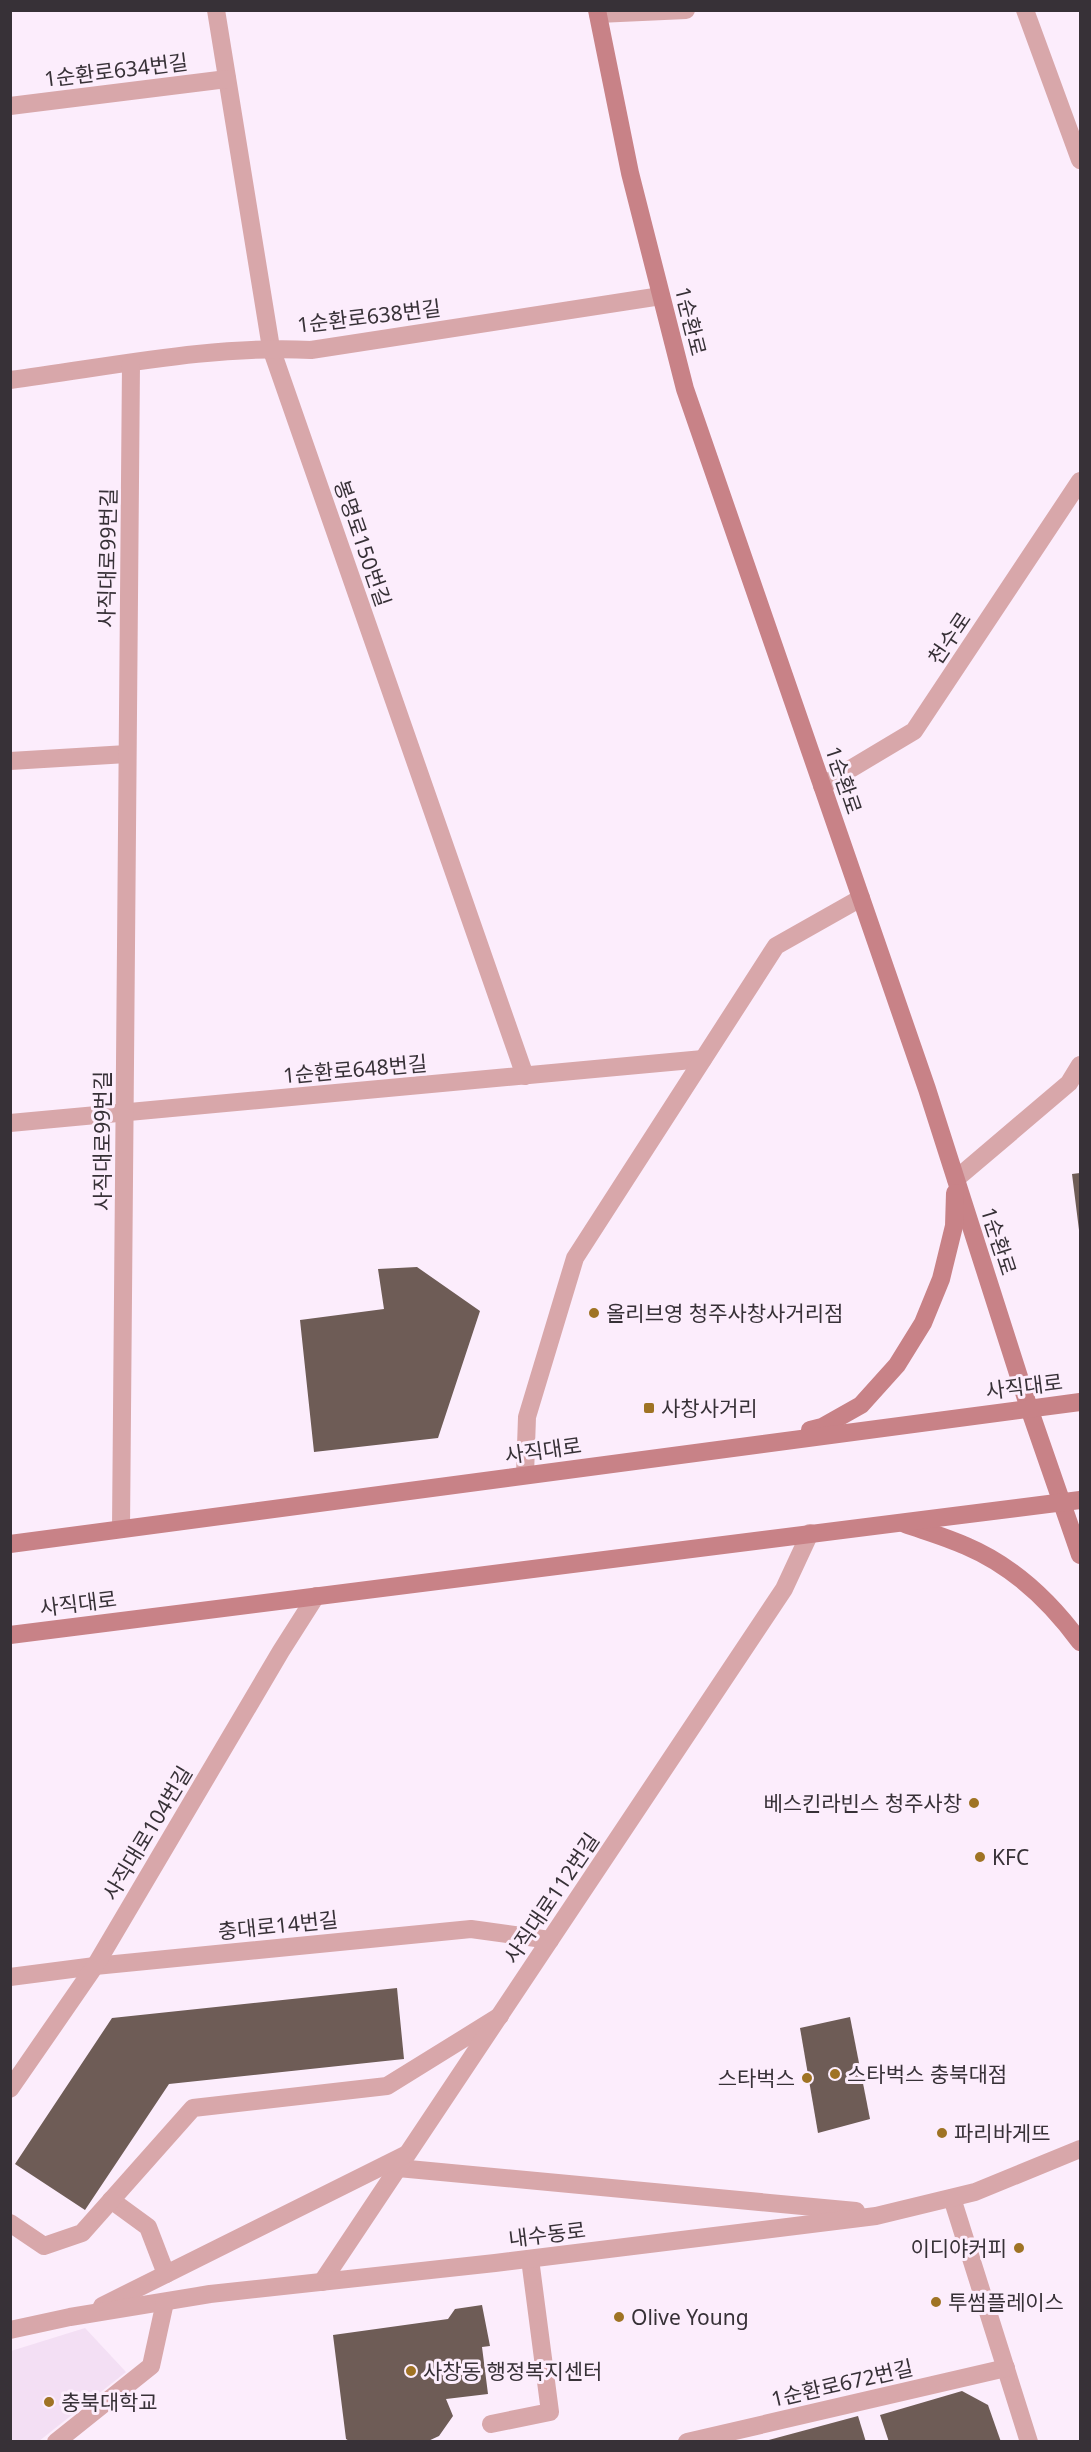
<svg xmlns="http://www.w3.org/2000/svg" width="1091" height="2452" viewBox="0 0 1091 2452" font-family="'Noto Sans','Noto Sans KR',sans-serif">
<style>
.built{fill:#f3dff4}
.building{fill:#6e5c56}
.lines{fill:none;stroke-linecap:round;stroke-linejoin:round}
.lane{stroke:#d8a7aa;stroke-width:18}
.street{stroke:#d8a7aa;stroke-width:18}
.secondary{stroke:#c88287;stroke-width:18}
.poi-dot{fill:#9f7324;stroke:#fcedfc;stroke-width:2}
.labels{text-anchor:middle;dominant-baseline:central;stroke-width:6;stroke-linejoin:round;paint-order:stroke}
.street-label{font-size:21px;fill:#373137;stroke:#fcedfc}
.poi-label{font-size:21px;fill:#373137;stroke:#fcedfc;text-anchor:start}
</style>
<rect width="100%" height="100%" fill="#fcedfc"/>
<path class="built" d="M 85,2328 L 126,2372 L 39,2441 L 11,2441 L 11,2351 Z"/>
<g class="building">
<path d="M 1080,1173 L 1080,1230 L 1079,1230 L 1072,1174 Z"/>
<path d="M 417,1267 L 480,1311 L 438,1438 L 314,1452 L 300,1320 L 384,1309 L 378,1269 Z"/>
<path d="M 397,1988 L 404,2059 L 169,2084 L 85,2210 L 15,2164 L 112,2018 Z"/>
<path d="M 850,2017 L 870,2119 L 818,2133 L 800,2028 Z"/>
<path d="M 482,2305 L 490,2346 L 482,2347 L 488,2394 L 446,2399 L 453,2416 L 439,2436 L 426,2442 L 351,2442 L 346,2439 L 333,2335 L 448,2319 L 455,2309 Z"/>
<path d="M 962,2391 L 988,2405 L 1001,2442 L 889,2442 L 880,2415 Z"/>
<path d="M 858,2416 L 866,2442 L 765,2442 L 765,2441 Z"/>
</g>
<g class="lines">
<g class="lane">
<path d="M 956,1179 L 1069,1083 L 1080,1065"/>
<path d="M 111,2200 L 148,2227 L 166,2274"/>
<path d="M 10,2223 L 44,2246 L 82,2233 L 193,2108 L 387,2086 L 500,2016"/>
<path d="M 491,2424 L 550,2412 L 530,2259"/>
</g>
<g class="street">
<path d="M 216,10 L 271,348 L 525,1076"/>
<path d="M 1025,10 L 1080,160"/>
<path d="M 598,14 L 686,10"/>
<path d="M 10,106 L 227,79"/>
<path d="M 10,380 C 110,367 210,345 311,350 L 661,296"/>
<path d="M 10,761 L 127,754"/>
<path d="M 822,786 L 914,731 L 1080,481"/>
<path d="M 10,1123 L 703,1059"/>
<path d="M 525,1475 L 527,1417 L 575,1258 L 776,946 L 861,898"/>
<path d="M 121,1529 L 131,364"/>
<path d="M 10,1977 L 95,1966 L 471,1929 L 550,1940"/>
<path d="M 10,2089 L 95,1966 L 281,1651 L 316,1596"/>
<path d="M 398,2168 L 856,2211"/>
<path d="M 952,2198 L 1029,2442"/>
<path d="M 322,2282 L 784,1589 L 810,1533"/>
<path d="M 102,2306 L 405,2155"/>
<path d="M 10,2330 L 70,2317 L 210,2294 L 495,2263 L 876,2216 L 975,2192 L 1080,2149"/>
<path d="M 56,2442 L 151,2366 L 165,2302"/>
<path d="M 687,2442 L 1006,2368"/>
</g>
<g class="secondary">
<path d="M 597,10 L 630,173 L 685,389 L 927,1089 L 1029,1408 L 1080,1555"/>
<path d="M 810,1430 L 822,1427 L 861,1405 L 897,1365 L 923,1323 L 941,1279 L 954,1226 L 955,1193"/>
<path d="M 905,1524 C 925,1531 946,1537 966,1546 C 1013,1566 1050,1601 1080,1642"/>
<path d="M 10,1544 L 1080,1402"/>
<path d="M 10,1635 L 1080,1500"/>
</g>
</g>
<g class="poi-dot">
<circle cx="594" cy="1313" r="6"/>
<rect x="643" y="1402" width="12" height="12" rx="3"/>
<circle cx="974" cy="1803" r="6"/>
<circle cx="980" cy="1857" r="6"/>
<circle cx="835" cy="2074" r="6"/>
<circle cx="807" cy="2078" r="6"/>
<circle cx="942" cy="2133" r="6"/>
<circle cx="1019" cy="2248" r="6"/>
<circle cx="936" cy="2302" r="6"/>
<circle cx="619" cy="2317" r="6"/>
<circle cx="411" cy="2371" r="6"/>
<circle cx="49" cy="2402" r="6"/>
</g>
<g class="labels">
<g class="street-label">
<text transform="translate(116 70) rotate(-7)">1순환로634번길</text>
<text transform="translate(369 316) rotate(-7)">1순환로638번길</text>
<text transform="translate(691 321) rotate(76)">1순환로</text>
<text transform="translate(363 543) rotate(71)">봉명로150번길</text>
<text transform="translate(107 558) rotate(-89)">사직대로99번길</text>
<text transform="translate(949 638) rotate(-56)">천수로</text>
<text transform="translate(844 780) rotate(71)">1순환로</text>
<text transform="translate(355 1069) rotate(-5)">1순환로648번길</text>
<text transform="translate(102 1141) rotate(-90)">사직대로99번길</text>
<text transform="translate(999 1241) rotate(72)">1순환로</text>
<text transform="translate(1024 1386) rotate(-7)">사직대로</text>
<text transform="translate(543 1450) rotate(-8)">사직대로</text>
<text transform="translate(78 1603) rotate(-7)">사직대로</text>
<text transform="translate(147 1833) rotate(-59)">사직대로104번길</text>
<text transform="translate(551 1898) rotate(-56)">사직대로112번길</text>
<text transform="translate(278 1925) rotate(-6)">충대로14번길</text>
<text transform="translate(547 2234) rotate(-7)">내수동로</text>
<text transform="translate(842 2383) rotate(-13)">1순환로672번길</text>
</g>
<g class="poi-label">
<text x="606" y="1313">올리브영 청주사창사거리점</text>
<text x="661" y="1408">사창사거리</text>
<text x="962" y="1803" text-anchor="end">베스킨라빈스 청주사창</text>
<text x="992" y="1857">KFC</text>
<text x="847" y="2074">스타벅스 충북대점</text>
<text x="795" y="2078" text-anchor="end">스타벅스</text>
<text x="954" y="2133">파리바게뜨</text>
<text x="1007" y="2248" text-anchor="end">이디야커피</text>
<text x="948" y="2302">투썸플레이스</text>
<text x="631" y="2317">Olive Young</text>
<text x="423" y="2371">사창동 행정복지센터</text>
<text x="61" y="2402">충북대학교</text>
</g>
</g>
<rect width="1091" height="2452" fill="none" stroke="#373137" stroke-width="24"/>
</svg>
